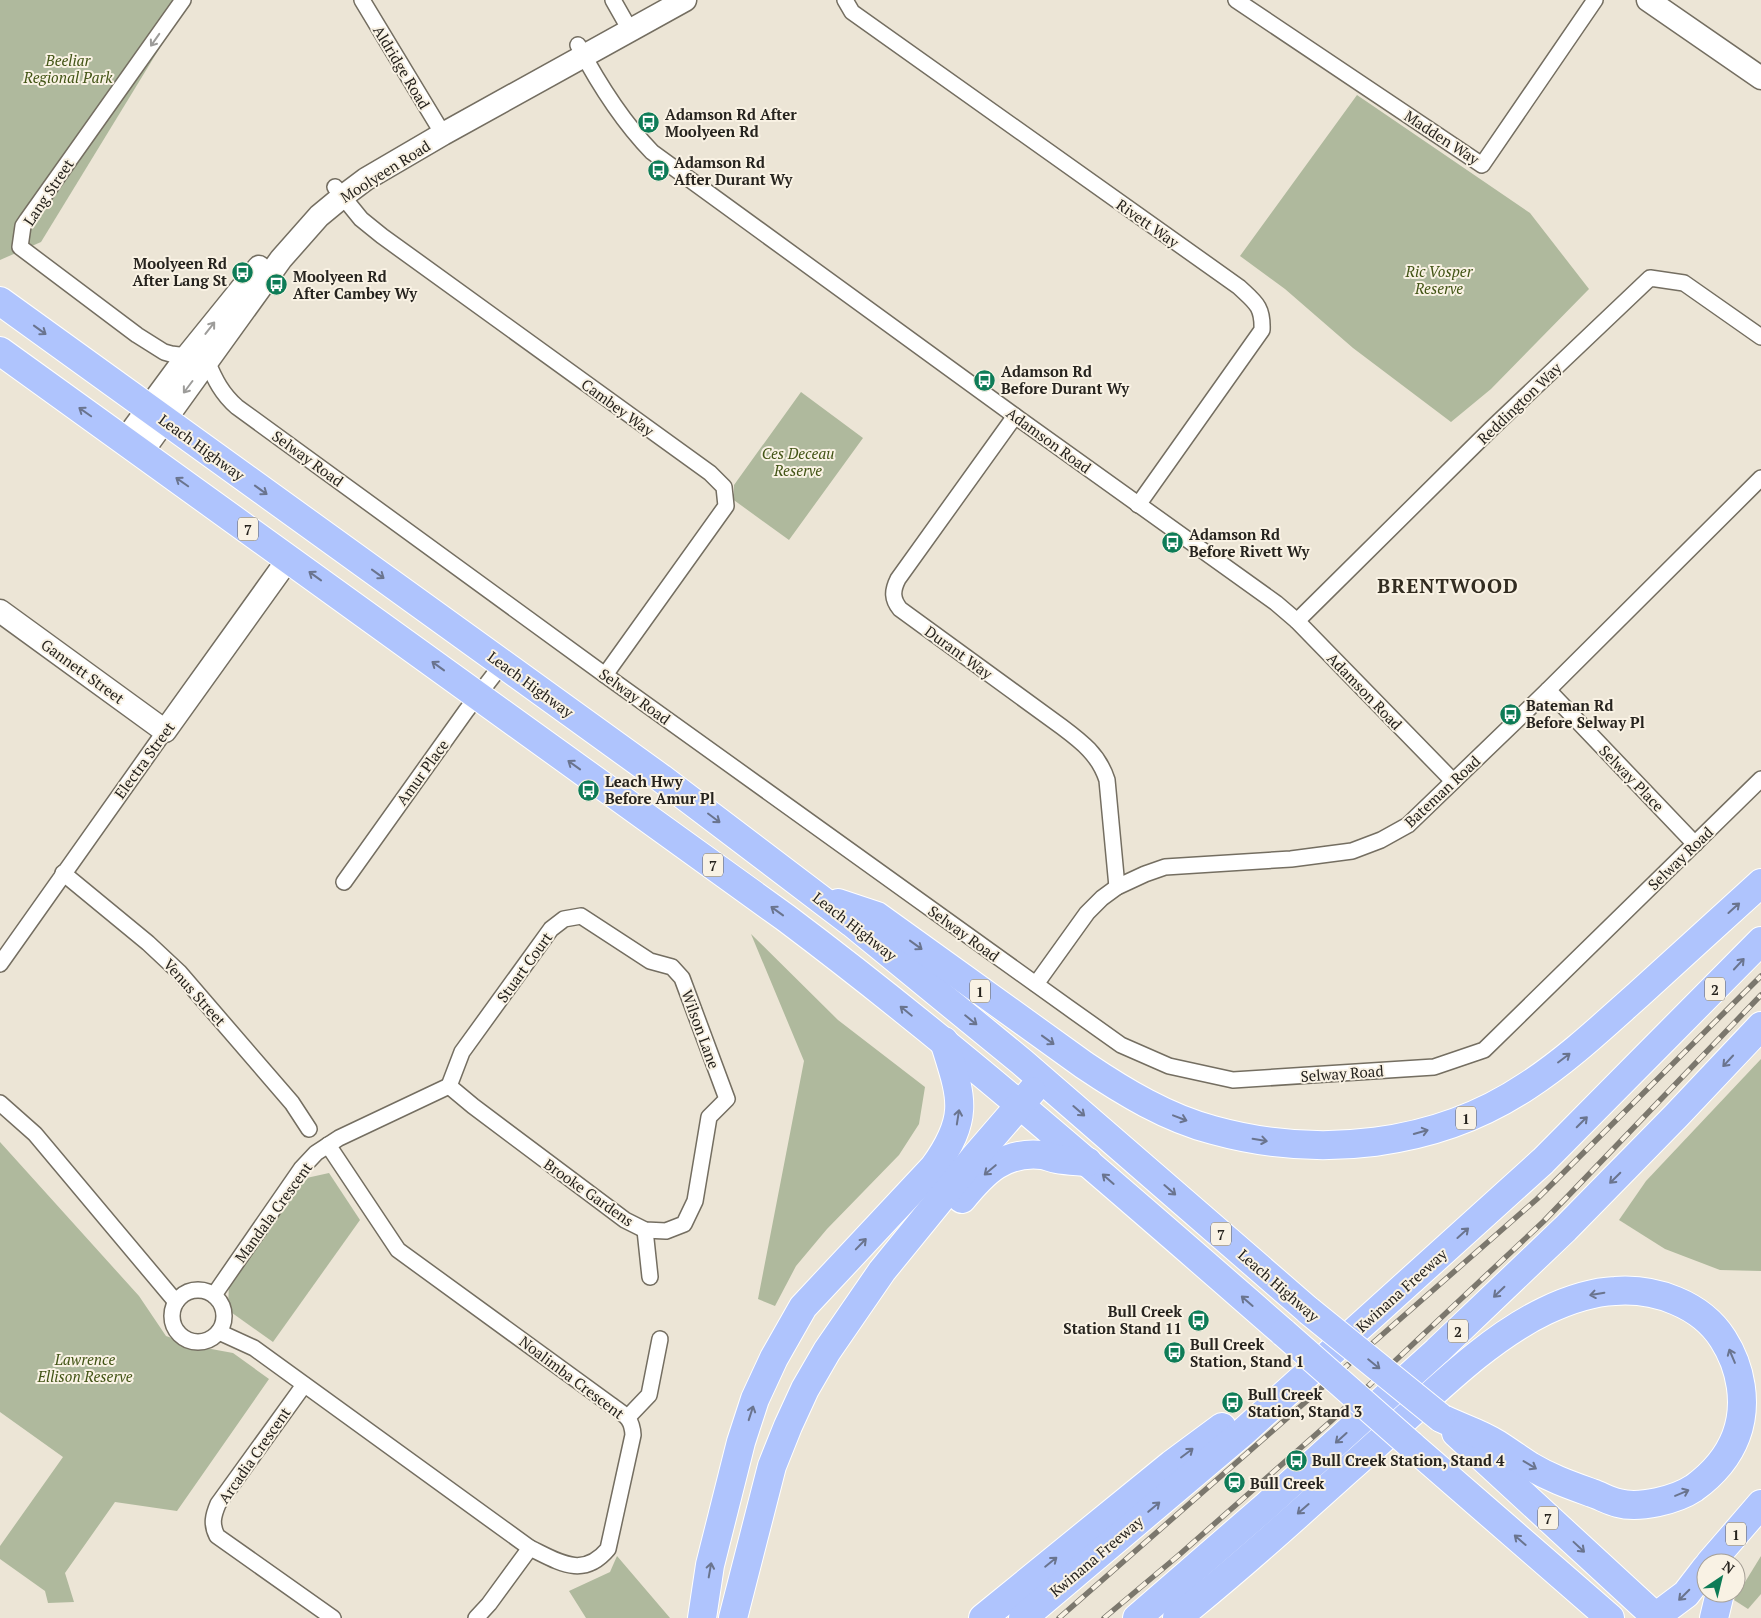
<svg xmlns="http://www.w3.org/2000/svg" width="1761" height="1618" viewBox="0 0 1761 1618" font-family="'PT Serif',serif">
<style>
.green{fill:#afb99d}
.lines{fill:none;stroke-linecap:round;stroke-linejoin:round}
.street-casing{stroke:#746e61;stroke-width:18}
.secondary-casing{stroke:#746e61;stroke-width:25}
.highway-casing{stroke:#fff;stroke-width:30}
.street{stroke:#fff;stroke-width:15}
.secondary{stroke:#fff;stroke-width:22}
.highway{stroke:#afc4fd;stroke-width:28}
.rail-casing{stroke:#7b776d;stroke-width:5.5}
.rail{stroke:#f9f2e4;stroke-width:4;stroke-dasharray:11;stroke-linecap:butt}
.highway-bridge-casing{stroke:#fff;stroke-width:30;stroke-linecap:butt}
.highway-bridge{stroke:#afc4fd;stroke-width:28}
.oneway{stroke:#9d9c9a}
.oneway2{stroke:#6a748e}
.labels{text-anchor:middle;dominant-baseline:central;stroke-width:4;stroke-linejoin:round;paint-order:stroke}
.shield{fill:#f9f2e4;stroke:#656159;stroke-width:1}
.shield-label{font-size:14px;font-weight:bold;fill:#26231e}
.park-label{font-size:15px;font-style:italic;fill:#425415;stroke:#f9f2e4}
.street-label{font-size:15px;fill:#26231e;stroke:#f9f2e4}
.poi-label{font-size:15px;font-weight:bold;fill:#26231e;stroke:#f9f2e4;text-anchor:start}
.district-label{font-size:20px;font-weight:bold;letter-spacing:1px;fill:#322c21;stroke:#f9f2e4}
</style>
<rect width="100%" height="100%" fill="#ece5d6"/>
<g class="green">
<path d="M 0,0 L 189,0 L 41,242 L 0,260 Z"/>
<path d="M 1357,95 L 1530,213 L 1589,289 L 1491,389 L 1451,422 L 1353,348 L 1285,289 L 1240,256 Z"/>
<path d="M 801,392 L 863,438 L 789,540 L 731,498 L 734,493 L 734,485 Z"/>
<path d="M 751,934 L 838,1020 L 925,1087 L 919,1124 L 899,1155 L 827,1229 L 796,1266 L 775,1306 L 758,1299 L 804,1061 Z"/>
<path d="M 1761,1059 L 1761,1271 L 1720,1270 L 1665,1249 L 1619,1220 L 1646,1181 Z"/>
<path d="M 0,1142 L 139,1296 L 166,1336 L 195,1346 L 233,1353 L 269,1379 L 177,1511 L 115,1502 L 65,1573 L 74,1602 L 48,1603 L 45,1591 L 0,1559 L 0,1546 L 63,1457 L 0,1412 Z"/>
<path d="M 329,1173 L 360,1220 L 273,1342 L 228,1310 L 229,1282 L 302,1179 Z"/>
<path d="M 617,1556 L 670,1618 L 586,1618 L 569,1591 L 610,1572 Z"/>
<path d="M 1761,1556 L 1761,1594 L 1748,1609 L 1734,1600 Z"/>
</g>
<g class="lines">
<defs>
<g id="street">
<path d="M 183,0 L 27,220 L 23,226 L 20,247 L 137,335 L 164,352 L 171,354 L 187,356"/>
<path d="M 362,0 L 443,134"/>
<path d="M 613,0 L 630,30"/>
<path d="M 845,0 L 852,12 L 1239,287 C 1255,302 1263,306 1262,330 L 1138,505"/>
<path d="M 1236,0 L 1482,165 L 1595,0"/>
<path d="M 578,45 C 598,83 622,121 652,152 L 1015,416 L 1276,603 L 1297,621 L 1453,781"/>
<path d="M 335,187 L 361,219 L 382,236 L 710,473 L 724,487 L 726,506 L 605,675"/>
<path d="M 207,361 C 215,380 222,394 237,407 L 605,675 L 1069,1008 L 1121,1045 L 1169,1066 L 1233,1080 L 1434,1067 L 1484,1050 L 1761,779"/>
<path d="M 1015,416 L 898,579 C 892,591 892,599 900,609 L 1062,727 C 1082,742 1099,755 1107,780 L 1117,887"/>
<path d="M 1297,621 L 1491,429 L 1650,278 L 1684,283 L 1761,337"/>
<path d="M 1548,690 L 1695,844"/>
<path d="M 63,873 L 148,943 L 179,972 L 292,1103 L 309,1129"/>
<path d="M 344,882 L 466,711 L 503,663"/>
<path d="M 581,916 L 650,961 L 672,967 L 682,978 L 727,1099 L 709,1117 L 695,1201 L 684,1224 L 666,1231 L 645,1230 L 625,1220 L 473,1106 L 449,1086 L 462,1052 L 551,929 L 564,919 Z"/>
<path d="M 0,964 L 165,731"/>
<path d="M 1036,984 L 1087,913 L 1102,898 L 1117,887 L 1145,874 L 1165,867 L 1291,859 L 1352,851 L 1381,840 L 1408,825 L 1548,690 L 1761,478"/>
<path d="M 0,1103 L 35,1134 L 176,1302"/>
<path d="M 645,1230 L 650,1277"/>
<circle cx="198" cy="1316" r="26"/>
<path d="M 214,1295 L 301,1169 L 316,1153 L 339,1138 L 449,1086"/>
<path d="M 219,1332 L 254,1348 L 530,1548 C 559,1562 583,1579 608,1549 L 633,1435 C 632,1417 624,1415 611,1405 L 398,1250 L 328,1145"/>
<path d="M 304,1385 L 218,1504 C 213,1516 211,1524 217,1536 L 333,1618"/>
<path d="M 628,1417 L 649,1395 L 660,1339"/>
<path d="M 476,1618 L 489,1604 L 530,1548"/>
</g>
<g id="secondary">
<path d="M 1648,0 L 1761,78"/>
<path d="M 125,440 L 187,356 L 259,267"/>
<path d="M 142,452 L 281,259 L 319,216 L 342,197 L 366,179 L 443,134 L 685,0"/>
<path d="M 0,611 L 165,731 L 289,558"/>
</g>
<g id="highway">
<path d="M 0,301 L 661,778 L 852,923 L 1022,1062 L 1309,1311"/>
<path d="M 0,351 L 786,918 C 959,1048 1121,1191 1284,1333"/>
<path d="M 838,903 L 877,916 L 1084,1065 C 1124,1092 1167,1118 1213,1130 C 1318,1159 1436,1147 1527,1086 C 1567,1060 1603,1026 1639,994 C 1680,957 1720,920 1761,883"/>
<path d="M 962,1199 C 984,1172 1004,1151 1042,1155 C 1047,1156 1052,1158 1057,1159 C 1067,1161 1078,1161 1088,1162"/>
<path d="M 1456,1433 L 1657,1618"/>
<path d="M 1411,1445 L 1610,1618"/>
<path d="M 1710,1563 L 1761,1504"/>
<path d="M 702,1618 L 710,1565 L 741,1442 L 755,1399 L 774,1358 L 803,1307 L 934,1167 C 971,1116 961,1096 944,1041"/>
<path d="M 733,1618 L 772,1466 L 788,1426 L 805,1389 L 827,1351 L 882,1271 L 974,1158 L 1032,1091"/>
<path d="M 983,1618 L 1172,1464 L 1222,1427"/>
<path d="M 1023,1618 L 1242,1433 L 1543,1161 L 1761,941"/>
<path d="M 1137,1618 L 1265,1507 L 1437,1351 L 1565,1229 L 1676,1116 L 1761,1026"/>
<path d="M 1177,1618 C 1253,1557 1325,1490 1398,1425 C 1442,1385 1491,1337 1545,1311 C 1566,1301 1591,1292 1615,1291 C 1655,1288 1701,1304 1723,1339 C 1741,1367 1748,1404 1736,1436 C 1728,1457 1712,1475 1694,1488 C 1676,1500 1639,1509 1618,1503 C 1609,1501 1601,1496 1592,1493 C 1570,1485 1550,1478 1530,1466 C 1519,1459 1508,1451 1497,1444 C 1480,1433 1459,1427 1441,1418"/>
<path d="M 1654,1618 L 1686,1594 L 1706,1568"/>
<path d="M 1714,1618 L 1720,1593"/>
</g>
</defs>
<use href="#street" class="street-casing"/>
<use href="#secondary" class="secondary-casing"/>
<use href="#highway" class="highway-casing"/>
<use href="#street" class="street"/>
<use href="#secondary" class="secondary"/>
<use href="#highway" class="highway"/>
<defs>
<g id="rail">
<path d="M 1059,1618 L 1537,1199 L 1761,976"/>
<path d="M 1104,1618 L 1179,1555 L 1330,1422 L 1544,1221 L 1761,995"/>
</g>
</defs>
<use href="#rail" class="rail-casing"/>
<use href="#rail" class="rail"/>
<defs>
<g id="highway-bridge">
<path d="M 1309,1311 L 1441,1418"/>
<path d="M 1284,1333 L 1411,1445"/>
</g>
</defs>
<use href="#highway-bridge" class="highway-bridge-casing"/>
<use href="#highway-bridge" class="highway-bridge"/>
</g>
<defs><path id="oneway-shaft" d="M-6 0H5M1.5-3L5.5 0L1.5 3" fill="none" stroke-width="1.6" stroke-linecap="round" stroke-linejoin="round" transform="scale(1.25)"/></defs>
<g class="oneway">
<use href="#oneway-shaft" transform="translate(155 40) rotate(125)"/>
<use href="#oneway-shaft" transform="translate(210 328) rotate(-52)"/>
<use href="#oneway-shaft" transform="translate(188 387) rotate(127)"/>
</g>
<g class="oneway2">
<use href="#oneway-shaft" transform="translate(40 330) rotate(36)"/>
<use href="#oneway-shaft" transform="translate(85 412) rotate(-145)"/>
<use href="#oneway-shaft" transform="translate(182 482) rotate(-145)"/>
<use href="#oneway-shaft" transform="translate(261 490) rotate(36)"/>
<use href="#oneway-shaft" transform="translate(378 574) rotate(36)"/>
<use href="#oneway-shaft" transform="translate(315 576) rotate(-144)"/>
<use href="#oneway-shaft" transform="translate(438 666) rotate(-144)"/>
<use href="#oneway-shaft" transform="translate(574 765) rotate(-144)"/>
<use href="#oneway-shaft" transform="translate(714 818) rotate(37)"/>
<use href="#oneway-shaft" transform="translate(1734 908) rotate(-42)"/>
<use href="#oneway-shaft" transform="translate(777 911) rotate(-144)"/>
<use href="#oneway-shaft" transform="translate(916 945) rotate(36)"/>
<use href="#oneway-shaft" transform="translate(1739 964) rotate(-47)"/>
<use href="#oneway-shaft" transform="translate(906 1011) rotate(-141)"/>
<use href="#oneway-shaft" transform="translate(971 1020) rotate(39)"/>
<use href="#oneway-shaft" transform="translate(1048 1040) rotate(36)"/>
<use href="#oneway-shaft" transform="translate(1564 1058) rotate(-37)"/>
<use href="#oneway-shaft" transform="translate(1728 1061) rotate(133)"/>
<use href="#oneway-shaft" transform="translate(1079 1111) rotate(41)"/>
<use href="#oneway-shaft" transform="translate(958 1117) rotate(-81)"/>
<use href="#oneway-shaft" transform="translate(1180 1118) rotate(21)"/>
<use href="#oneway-shaft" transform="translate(1582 1122) rotate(-45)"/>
<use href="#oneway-shaft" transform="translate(1421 1132) rotate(-16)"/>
<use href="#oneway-shaft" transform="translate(1260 1140) rotate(9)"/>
<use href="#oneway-shaft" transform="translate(990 1170) rotate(140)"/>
<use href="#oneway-shaft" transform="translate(1615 1178) rotate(135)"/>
<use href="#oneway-shaft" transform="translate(1108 1179) rotate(-139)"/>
<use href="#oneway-shaft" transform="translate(1170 1190) rotate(41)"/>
<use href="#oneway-shaft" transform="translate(1463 1233) rotate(-42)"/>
<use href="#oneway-shaft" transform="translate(861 1244) rotate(-46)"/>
<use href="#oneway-shaft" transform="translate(1499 1292) rotate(136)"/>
<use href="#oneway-shaft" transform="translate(1597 1294) rotate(170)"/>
<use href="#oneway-shaft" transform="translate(1247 1301) rotate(-139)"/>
<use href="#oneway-shaft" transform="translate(1732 1356) rotate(-113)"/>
<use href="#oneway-shaft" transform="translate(1374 1364) rotate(39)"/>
<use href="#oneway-shaft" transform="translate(751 1413) rotate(-72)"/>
<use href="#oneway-shaft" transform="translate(1341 1438) rotate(138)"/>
<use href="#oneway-shaft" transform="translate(1187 1453) rotate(-37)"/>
<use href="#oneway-shaft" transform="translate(1530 1465) rotate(31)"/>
<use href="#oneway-shaft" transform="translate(1682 1493) rotate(-23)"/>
<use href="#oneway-shaft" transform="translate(1154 1507) rotate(-40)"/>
<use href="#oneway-shaft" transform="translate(1303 1509) rotate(139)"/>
<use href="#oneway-shaft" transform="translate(1520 1540) rotate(-139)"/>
<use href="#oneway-shaft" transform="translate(1579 1547) rotate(43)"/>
<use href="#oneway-shaft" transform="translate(1051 1562) rotate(-39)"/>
<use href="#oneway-shaft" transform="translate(710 1570) rotate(-80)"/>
<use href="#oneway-shaft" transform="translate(1684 1595) rotate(135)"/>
</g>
<defs>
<symbol id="bus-disc" viewBox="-11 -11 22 22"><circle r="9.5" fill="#0e7c57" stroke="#f9f2e4"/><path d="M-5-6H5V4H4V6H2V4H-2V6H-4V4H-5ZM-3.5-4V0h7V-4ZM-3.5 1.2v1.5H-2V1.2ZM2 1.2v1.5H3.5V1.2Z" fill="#fff"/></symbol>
<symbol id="station-disc" viewBox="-11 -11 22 22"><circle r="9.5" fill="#0e7c57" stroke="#f9f2e4"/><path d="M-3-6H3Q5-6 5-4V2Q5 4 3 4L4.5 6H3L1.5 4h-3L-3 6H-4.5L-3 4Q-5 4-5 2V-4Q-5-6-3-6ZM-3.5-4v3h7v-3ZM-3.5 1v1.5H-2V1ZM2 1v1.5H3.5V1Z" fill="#fff"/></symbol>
</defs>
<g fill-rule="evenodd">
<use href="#bus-disc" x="636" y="110" width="25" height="25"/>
<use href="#bus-disc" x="646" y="158" width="25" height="25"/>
<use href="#bus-disc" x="230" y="260" width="25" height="25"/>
<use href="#bus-disc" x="264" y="272" width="25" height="25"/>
<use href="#bus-disc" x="972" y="368" width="25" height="25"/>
<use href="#bus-disc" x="1160" y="530" width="25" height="25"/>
<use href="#bus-disc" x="1498" y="702" width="25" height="25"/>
<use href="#bus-disc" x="576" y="778" width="25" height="25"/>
<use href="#bus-disc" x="1186" y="1308" width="25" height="25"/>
<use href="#bus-disc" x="1162" y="1340" width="25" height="25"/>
<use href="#bus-disc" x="1220" y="1390" width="25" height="25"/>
<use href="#bus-disc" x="1284" y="1448" width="25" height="25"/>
<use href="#station-disc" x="1222" y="1470" width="25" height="25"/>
</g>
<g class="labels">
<g class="shield">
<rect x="238" y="517.5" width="20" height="23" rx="4"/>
<rect x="703" y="853.5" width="20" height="23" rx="4"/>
<rect x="1705" y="977.5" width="20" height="23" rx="4"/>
<rect x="970" y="979.5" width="20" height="23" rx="4"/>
<rect x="1456" y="1106.5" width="20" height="23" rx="4"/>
<rect x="1211" y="1222.5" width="20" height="23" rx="4"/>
<rect x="1448" y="1319.5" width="20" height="23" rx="4"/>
<rect x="1538" y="1506.5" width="20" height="23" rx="4"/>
<rect x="1726" y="1522.5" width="20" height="23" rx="4"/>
</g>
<g class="shield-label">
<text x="248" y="529">7</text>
<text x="713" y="865">7</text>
<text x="1715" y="989">2</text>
<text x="980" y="991">1</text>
<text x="1466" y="1118">1</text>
<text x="1221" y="1234">7</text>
<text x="1458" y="1331">2</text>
<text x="1548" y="1518">7</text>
<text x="1736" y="1534">1</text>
</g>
<g class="park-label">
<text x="68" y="60">Beeliar<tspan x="68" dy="17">Regional Park</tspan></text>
<text x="1439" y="271">Ric Vosper<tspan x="1439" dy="17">Reserve</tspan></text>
<text x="798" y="453">Ces Deceau<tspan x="798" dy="17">Reserve</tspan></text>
<text x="85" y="1359">Lawrence<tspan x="85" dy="17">Ellison Reserve</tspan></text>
</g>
<g class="street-label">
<text transform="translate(402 67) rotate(59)">Aldridge Road</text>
<text transform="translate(1442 137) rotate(33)">Madden Way</text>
<text transform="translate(385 171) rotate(-32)">Moolyeen Road</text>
<text transform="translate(48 192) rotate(-56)">Lang Street</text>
<text transform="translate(1148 223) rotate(35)">Rivett Way</text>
<text transform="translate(1519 403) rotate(-44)">Reddington Way</text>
<text transform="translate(618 407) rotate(36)">Cambey Way</text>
<text transform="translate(1049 440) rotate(36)">Adamson Road</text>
<text transform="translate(202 447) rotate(36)">Leach Highway</text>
<text transform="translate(308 458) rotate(36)">Selway Road</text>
<text transform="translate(959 652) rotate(36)">Durant Way</text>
<text transform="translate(83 671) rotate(36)">Gannett Street</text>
<text transform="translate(531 684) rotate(36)">Leach Highway</text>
<text transform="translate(1365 691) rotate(46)">Adamson Road</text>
<text transform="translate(635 696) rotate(36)">Selway Road</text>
<text transform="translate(144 760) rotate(-54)">Electra Street</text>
<text transform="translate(422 772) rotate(-54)">Amur Place</text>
<text transform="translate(1632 778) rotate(46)">Selway Place</text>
<text transform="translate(1442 791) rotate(-43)">Bateman Road</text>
<text transform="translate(1680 858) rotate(-44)">Selway Road</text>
<text transform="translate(855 926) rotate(38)">Leach Highway</text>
<text transform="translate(964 933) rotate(36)">Selway Road</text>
<text transform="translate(524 967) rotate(-54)">Stuart Court</text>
<text transform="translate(195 992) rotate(48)">Venus Street</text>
<text transform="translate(701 1029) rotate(70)">Wilson Lane</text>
<text transform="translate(1342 1073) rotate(-4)">Selway Road</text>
<text transform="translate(589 1192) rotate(35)">Brooke Gardens</text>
<text transform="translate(273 1212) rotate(-54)">Mandala Crescent</text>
<text transform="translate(1279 1285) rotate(41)">Leach Highway</text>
<text transform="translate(1401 1290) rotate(-42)">Kwinana Freeway</text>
<text transform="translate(572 1377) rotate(37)">Noalimba Crescent</text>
<text transform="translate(254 1455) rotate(-55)">Arcadia Crescent</text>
<text transform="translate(1096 1556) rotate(-40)">Kwinana Freeway</text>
</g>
<g class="poi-label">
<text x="665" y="114">Adamson Rd After<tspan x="665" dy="17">Moolyeen Rd</tspan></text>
<text x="674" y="162">Adamson Rd<tspan x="674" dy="17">After Durant Wy</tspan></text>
<text x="227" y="263" text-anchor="end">Moolyeen Rd<tspan x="227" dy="17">After Lang St</tspan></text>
<text x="293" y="276">Moolyeen Rd<tspan x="293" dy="17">After Cambey Wy</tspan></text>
<text x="1001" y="371">Adamson Rd<tspan x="1001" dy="17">Before Durant Wy</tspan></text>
<text x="1189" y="534">Adamson Rd<tspan x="1189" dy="17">Before Rivett Wy</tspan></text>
<text x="1526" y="705">Bateman Rd<tspan x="1526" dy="17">Before Selway Pl</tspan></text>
<text x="605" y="781">Leach Hwy<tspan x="605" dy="17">Before Amur Pl</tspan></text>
<text x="1182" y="1311" text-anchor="end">Bull Creek<tspan x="1182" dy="17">Station Stand 11</tspan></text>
<text x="1190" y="1344">Bull Creek<tspan x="1190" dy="17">Station, Stand 1</tspan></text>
<text x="1248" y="1394">Bull Creek<tspan x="1248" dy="17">Station, Stand 3</tspan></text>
<text x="1312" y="1460">Bull Creek Station, Stand 4</text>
<text x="1250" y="1483">Bull Creek</text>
</g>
<g class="district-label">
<text x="1448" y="585">BRENTWOOD</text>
</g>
</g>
<g transform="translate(1721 1578) rotate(35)"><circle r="24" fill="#f9f2e4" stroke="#a59f95"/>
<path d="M0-4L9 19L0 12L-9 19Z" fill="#0e7c57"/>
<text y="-8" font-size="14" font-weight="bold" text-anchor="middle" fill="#26231e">N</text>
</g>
</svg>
